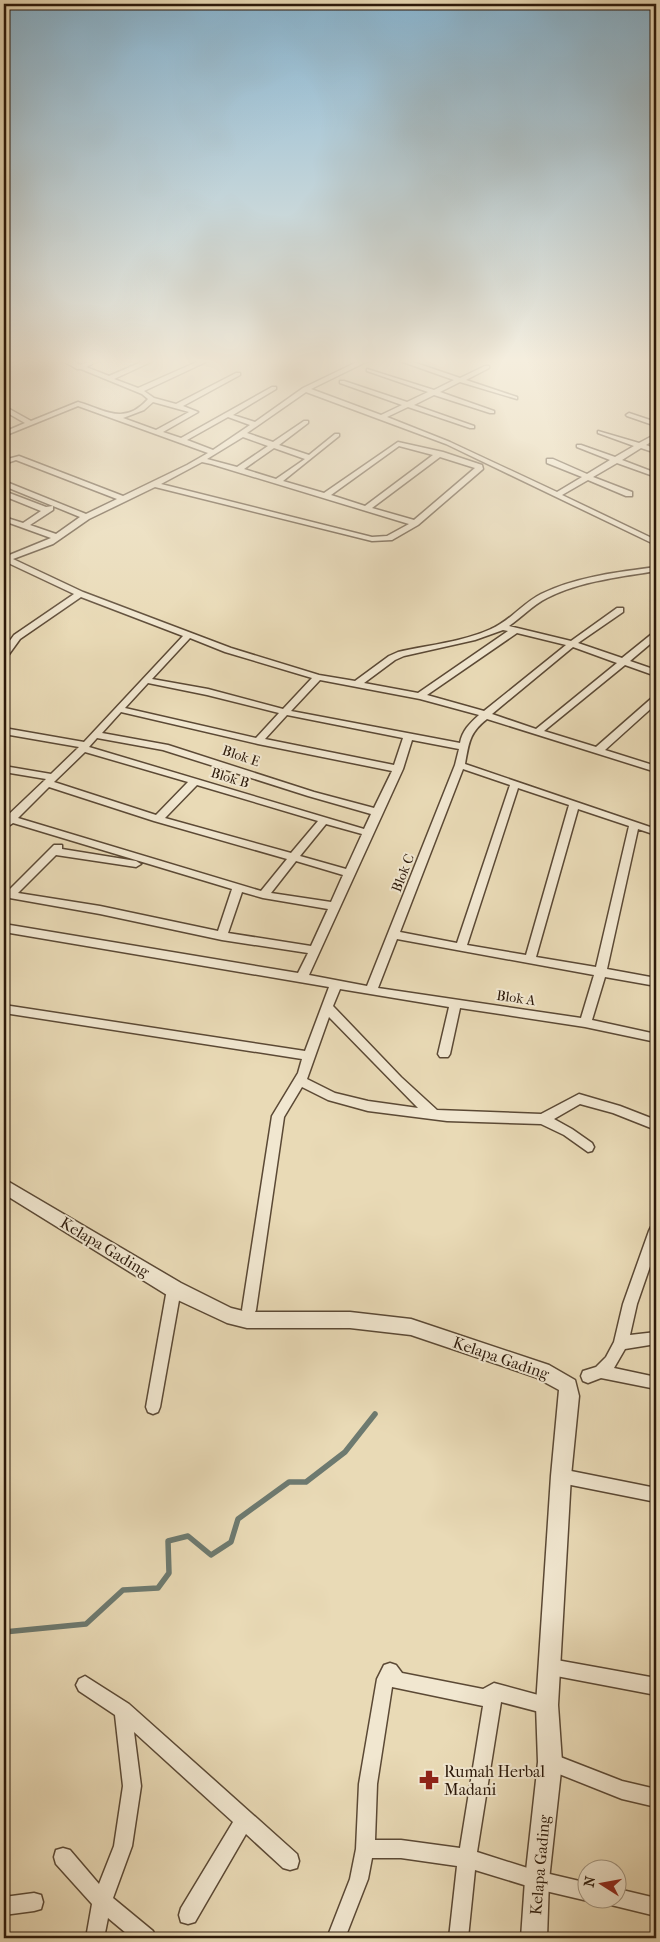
<svg xmlns="http://www.w3.org/2000/svg" width="660" height="1942" viewBox="0 0 660 1942" font-family="'IM FELL French Canon',serif">
<style>
.lines{fill:none;stroke-linecap:round;stroke-linejoin:round}
.stream{stroke:#6d7a70;stroke-width:5.5}
.minor-casing{stroke:#5b4935;stroke-width:3}
.tertiary-casing{stroke:#5b4935;stroke-width:3}
.minor{fill:#f1e7d0;fill-rule:evenodd}
.tertiary{fill:#f1e7d0;fill-rule:evenodd}
.labels{text-anchor:middle;dominant-baseline:central;stroke-width:4;stroke-linejoin:round;paint-order:stroke}
.street-label{font-size:14px;fill:#2c190a;stroke:#f1e7d0}
.near-street-label{font-size:16px;fill:#2c190a;stroke:#f1e7d0}
.near-poi-label{font-size:16px;fill:#2c190a;stroke:#f1e7d0;text-anchor:start}
</style>
<rect width="100%" height="100%" fill="#e9dab6"/>
<filter id="stains"><feTurbulence type="fractalNoise" baseFrequency=".004" numOctaves="4"/><feColorMatrix values="0 0 0 0 .2 0 0 0 0 .09 0 0 0 0 .02 0 0 0 .5 -.17"/></filter>
<radialGradient id="worn" r=".72"><stop offset=".6" stop-color="#630" stop-opacity="0"/><stop offset="1" stop-color="#630" stop-opacity=".3"/></radialGradient>
<g class="lines">
<path class="stream" d="M 4,1632 L 86,1624 L 123,1590 L 158,1588 L 169,1573 L 168,1541 L 188,1536 L 211,1555 L 231,1542 L 238,1519 L 289,1482 L 306,1482 L 345,1452 L 375,1414"/>
<defs>
<g id="minor">
<path d="M 63,361 L 72,361 L 81,365 L 89,361 L 98,361 L 86,367 L 109,376 L 144,361 L 153,361 L 114,379 L 138,388 L 199,361 L 208,361 L 144,391 L 154,398 L 176,404 L 236,373 L 240,373 L 240,375 L 183,406 L 198,412 L 163,432 L 181,438 L 272,387 L 276,387 L 276,389 L 233,415 L 255,422 L 303,388 L 359,361 L 368,361 L 311,389 L 381,415 L 402,405 L 340,383 L 340,381 L 344,381 L 407,402 L 428,392 L 367,371 L 367,369 L 434,390 L 454,380 L 400,361 L 410,361 L 460,378 L 485,366 L 489,366 L 489,368 L 466,380 L 517,397 L 517,399 L 460,382 L 440,392 L 494,411 L 494,413 L 490,413 L 434,395 L 414,405 L 474,426 L 474,428 L 470,428 L 408,407 L 387,417 L 450,442 L 557,492 L 582,477 L 547,463 L 547,459 L 553,459 L 587,474 L 610,460 L 577,447 L 577,445 L 581,445 L 615,457 L 634,446 L 598,433 L 598,431 L 639,443 L 656,434 L 656,439 L 646,445 L 656,449 L 656,453 L 641,448 L 622,460 L 656,473 L 656,477 L 617,463 L 593,477 L 632,492 L 632,496 L 626,496 L 588,480 L 562,495 L 656,540 L 656,545 L 446,444 L 306,392 L 247,433 L 273,442 L 304,421 L 308,421 L 308,423 L 279,445 L 309,455 L 335,434 L 339,434 L 339,436 L 283,481 L 324,493 L 398,442 L 443,452 L 482,465 L 483,469 L 418,525 L 392,540 L 372,541 L 155,487 L 89,519 L 53,544 L 13,559 L 83,592 L 231,648 L 319,675 L 355,681 L 389,656 L 398,652 C 429,645 462,642 491,629 C 510,621 523,603 541,594 C 576,577 618,572 656,567 L 656,571 C 620,577 580,581 547,598 C 533,605 522,617 509,626 L 571,641 L 617,608 L 623,608 L 623,612 L 578,643 L 622,658 L 653,633 L 656,632 L 656,639 L 630,661 L 656,670 L 656,676 L 625,665 L 544,731 L 596,747 L 653,697 L 656,696 L 656,704 L 605,750 L 656,766 L 656,772 L 487,719 C 469,733 469,743 465,764 L 656,829 L 656,835 L 638,829 L 607,969 L 656,978 L 656,986 L 605,977 L 592,1020 L 656,1034 L 656,1042 L 585,1027 L 460,1008 L 450,1054 L 448,1057 L 440,1057 L 438,1054 L 449,1007 L 340,989 L 333,1006 L 401,1077 L 437,1110 L 541,1114 L 579,1094 L 620,1106 L 656,1120 L 656,1130 L 613,1113 L 580,1104 L 554,1119 L 572,1129 L 592,1143 L 594,1147 L 592,1151 L 588,1152 L 564,1135 L 541,1124 L 447,1121 L 368,1111 L 328,1100 L 302,1087 L 284,1117 L 256,1310 L 254,1314 L 249,1316 L 244,1314 L 242,1310 L 272,1116 L 298,1073 L 302,1059 L 4,1013 L 4,1005 L 305,1051 L 329,987 L 4,932 L 4,924 L 298,973 L 308,953 L 222,940 L 100,914 L 4,897 L 4,891 L 8,891 L 54,845 L 62,845 L 62,849 L 136,861 L 141,864 L 136,867 L 56,855 L 18,893 L 100,906 L 218,931 L 232,889 L 13,823 L 4,829 L 4,821 L 6,817 L 46,779 L 4,772 L 4,766 L 51,774 L 79,747 L 4,734 L 4,728 L 84,742 L 183,636 L 81,597 L 20,639 L 7,657 L 4,658 L 4,649 L 14,635 L 74,594 L 4,561 L 4,556 L 7,556 L 51,538 L 4,521 L 4,517 L 23,523 L 41,511 L 4,496 L 4,491 L 46,507 L 53,506 L 53,510 L 30,525 L 56,534 L 80,517 L 4,486 L 4,481 L 86,514 L 117,499 L 16,460 L 4,464 L 4,460 L 19,456 L 123,496 L 187,465 L 208,453 L 78,406 L 4,436 L 4,432 L 25,423 L 4,411 L 4,406 L 31,421 L 78,402 C 105,410 124,426 148,399 L 142,394 L 81,369 L 77,369 ZM 153,402 L 189,412 L 156,430 L 123,418 L 144,410 ZM 228,417 L 250,425 L 213,450 L 187,440 ZM 243,437 L 268,446 L 237,467 L 207,459 ZM 399,446 L 433,455 L 365,506 L 331,495 ZM 274,448 L 305,459 L 276,479 L 244,469 ZM 440,457 L 475,468 L 414,520 L 372,508 ZM 202,462 L 211,464 L 409,524 L 387,536 L 372,537 L 161,484 ZM 503,630 L 508,631 L 418,693 L 364,683 L 395,660 L 404,656 L 475,640 ZM 517,633 L 566,645 L 484,711 L 427,695 ZM 190,638 L 225,652 L 312,678 L 283,709 L 208,689 L 152,679 ZM 573,647 L 617,663 L 536,729 L 492,714 ZM 320,680 L 420,699 L 479,715 C 470,723 462,731 460,743 L 291,711 ZM 148,683 L 207,695 L 279,713 L 256,738 L 125,708 ZM 121,712 L 258,744 L 392,771 L 374,808 L 314,792 L 168,745 L 102,733 ZM 287,715 L 403,738 L 394,765 L 265,739 ZM 97,738 L 163,750 L 308,796 L 371,814 L 364,829 L 89,747 ZM 412,740 L 459,749 L 455,765 L 367,986 L 309,975 L 403,769 ZM 85,752 L 188,782 L 156,815 L 54,782 ZM 463,769 L 510,785 L 457,943 L 400,932 ZM 197,785 L 318,821 L 291,853 L 165,818 ZM 49,787 L 154,821 L 287,859 L 261,891 L 18,818 ZM 518,788 L 569,805 L 526,955 L 467,945 ZM 578,809 L 629,826 L 596,967 L 536,957 ZM 326,824 L 362,834 L 346,869 L 300,856 ZM 296,861 L 343,875 L 331,902 L 271,893 ZM 242,892 L 263,898 L 328,909 L 311,946 L 228,933 ZM 397,939 L 594,975 L 581,1018 L 378,988 ZM 329,1017 L 418,1108 L 368,1101 L 335,1093 L 307,1079 Z"/>
<path d="M 629,413 L 656,422 L 656,426 L 627,416 L 626,415 Z"/>
<path d="M 656,1226 L 656,1249 L 637,1304 L 630,1335 L 656,1332 L 656,1344 L 625,1349 L 614,1368 L 656,1377 L 656,1389 L 601,1378 L 588,1383 L 583,1381 L 581,1376 L 583,1371 L 596,1367 L 606,1357 L 614,1342 L 623,1304 L 649,1231 L 651,1227 Z"/>
<path d="M 174,1283 L 179,1285 L 181,1289 L 160,1407 L 158,1412 L 153,1414 L 148,1412 L 146,1407 L 167,1289 L 169,1285 Z"/>
<path d="M 561,1469 L 656,1488 L 656,1502 L 561,1483 L 556,1481 L 553,1476 L 556,1471 Z"/>
<path d="M 551,1659 L 656,1678 L 656,1695 L 551,1675 L 545,1673 L 543,1667 L 545,1661 Z"/>
<path d="M 390,1663 L 396,1665 L 402,1673 L 483,1689 L 494,1683 L 553,1699 L 556,1705 L 553,1711 L 547,1714 L 501,1702 L 477,1852 L 537,1871 L 588,1883 L 588,1900 L 592,1900 L 588,1901 L 537,1889 L 475,1870 L 468,1938 L 449,1938 L 457,1866 L 401,1858 L 372,1858 L 368,1879 L 345,1938 L 327,1938 L 350,1879 L 356,1849 L 359,1784 L 377,1679 L 384,1665 ZM 392,1687 L 483,1706 L 460,1848 L 401,1840 L 375,1840 L 377,1784 Z"/>
<path d="M 85,1676 L 129,1704 L 297,1854 L 299,1861 L 297,1868 L 290,1870 L 283,1868 L 246,1834 L 195,1922 L 188,1924 L 181,1922 L 179,1915 L 181,1908 L 233,1822 L 134,1732 L 141,1786 L 132,1846 L 113,1898 L 153,1931 L 156,1938 L 132,1938 L 108,1918 L 104,1938 L 86,1938 L 92,1904 L 56,1864 L 54,1857 L 56,1850 L 63,1848 L 70,1850 L 99,1884 L 114,1846 L 123,1786 L 115,1715 L 79,1691 L 76,1685 L 79,1679 Z"/>
<path d="M 550,1753 L 622,1781 L 656,1789 L 656,1807 L 622,1799 L 544,1768 L 541,1762 L 544,1756 Z"/>
<path d="M 618,1889 L 656,1898 L 656,1916 L 611,1905 L 609,1900 L 618,1900 Z"/>
<path d="M 34,1893 L 41,1895 L 43,1902 L 41,1909 L 34,1911 L 4,1915 L 4,1897 Z"/>
</g>
<path id="tertiary" d="M 4,1179 L 181,1283 L 231,1308 L 247,1312 L 350,1312 L 411,1319 L 549,1365 L 575,1380 L 579,1396 L 571,1476 L 558,1705 L 562,1762 L 549,1880 L 547,1938 L 521,1938 L 525,1880 L 538,1762 L 536,1705 L 551,1476 L 559,1390 L 535,1377 L 411,1335 L 350,1328 L 247,1328 L 227,1323 L 167,1295 L 4,1194 Z"/>
</defs>
<use href="#minor" class="minor-casing"/>
<use href="#tertiary" class="tertiary-casing"/>
<use href="#minor" class="minor"/>
<use href="#tertiary" class="tertiary"/>
</g>
<linearGradient id="sky" x2="0" y2="1"><stop stop-color="#88b6d3"/><stop offset="0.57" stop-color="#f5eede"/><stop offset="1" stop-color="#f5eede" stop-opacity="0"/></linearGradient>
<rect width="660" height="633" fill="url(#sky)"/>
<defs>
<symbol id="pharmacy-bare" viewBox="-9 -9 18 18"><path d="M-2-6h4v4h4v4h-4v4h-4v-4h-4v-4h4Z" fill="#8f2418" stroke="#f1e7d0" stroke-width="2.5" paint-order="stroke"/></symbol>
</defs>
<g fill-rule="evenodd">
<use href="#pharmacy-bare" x="415" y="1766" width="28" height="28"/>
</g>
<g class="labels">
<g class="street-label">
<text transform="translate(241 756) rotate(19)">Blok E</text>
<text transform="translate(230 778) rotate(17)">Blok B</text>
<text transform="translate(403 873) rotate(-69)">Blok C</text>
<text transform="translate(516 998) rotate(8)">Blok A</text>
</g>
<g class="near-street-label">
<text transform="translate(105 1247) rotate(31)">Kelapa Gading</text>
<text transform="translate(501 1358) rotate(19)">Kelapa Gading</text>
<text transform="translate(540 1865) rotate(-85)">Kelapa Gading</text>
</g>
<g class="near-poi-label">
<text x="444" y="1771">Rumah Herbal<tspan x="444" dy="18">Madani</tspan></text>
</g>
</g>
<rect width="660" height="1942" fill="none" stroke="#e9dab6" stroke-width="20"/>
<rect x="5" y="5" width="650" height="1932" fill="none" stroke="#2c190a" stroke-width="2.5"/>
<rect x="10" y="10" width="640" height="1922" fill="none" stroke="#2c190a"/>
<g transform="translate(602 1884) rotate(281)"><circle r="24" fill="#f1e7d0" stroke="#a29581"/>
<path d="M0-4L9 19L0 12L-9 19Z" fill="#8f2418"/>
<text y="-8" font-size="14" font-weight="bold" text-anchor="middle" fill="#2c190a">N</text>
</g>
<rect width="100%" height="100%" filter="url(#stains)"/>
<rect width="100%" height="100%" fill="url(#worn)"/>
</svg>
